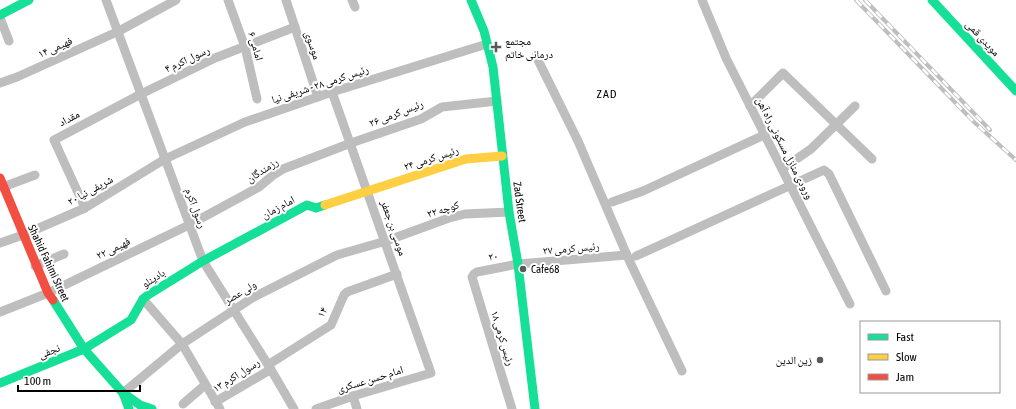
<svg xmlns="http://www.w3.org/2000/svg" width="1016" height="409" viewBox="0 0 1016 409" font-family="'Asap Condensed','Noto Naskh Arabic',sans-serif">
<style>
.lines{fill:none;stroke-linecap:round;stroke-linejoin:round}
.street{stroke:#bebebe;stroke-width:9}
.fast{stroke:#16e098;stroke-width:9}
.slow{stroke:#ffcf43;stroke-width:9}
.jam{stroke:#f24e42;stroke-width:9}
.rail-casing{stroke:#bebebe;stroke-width:4}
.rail{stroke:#fff;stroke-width:2.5;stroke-dasharray:8;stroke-linecap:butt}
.poi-dot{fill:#595959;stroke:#fff;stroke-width:1.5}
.labels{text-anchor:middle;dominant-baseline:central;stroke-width:4;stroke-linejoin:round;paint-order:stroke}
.street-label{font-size:11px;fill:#000;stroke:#fff}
.poi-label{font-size:11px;fill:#000;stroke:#fff;text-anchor:start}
.neighbourhood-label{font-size:12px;letter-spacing:1px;fill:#000;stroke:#fff}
</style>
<rect width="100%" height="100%" fill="#fff"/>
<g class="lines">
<g class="street">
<path d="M 106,0 L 203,261 L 270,368 L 294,409"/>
<path d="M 228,0 L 245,47 L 257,99"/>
<path d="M 286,0 L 318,97"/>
<path d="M 352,0 L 355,7"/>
<path d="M 702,0 L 726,58 L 850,304"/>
<path d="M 0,18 L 9,41"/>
<path d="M 536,56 L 578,141 L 629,260 L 682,371"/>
<path d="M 0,83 L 17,77 L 119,31 L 176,0"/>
<path d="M 750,106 L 783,73 L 872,159"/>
<path d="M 782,169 L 811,149 L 855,106"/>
<path d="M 3,187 L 35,175"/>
<path d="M 612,202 L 643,191 L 764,135"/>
<path d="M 85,208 L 54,140 L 141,94 L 215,58 L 295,27"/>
<path d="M 0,243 L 23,235 L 85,208 L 165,159 L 245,122 L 332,92 L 487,44"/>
<path d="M 636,256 L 824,170 L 829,174 L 886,291"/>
<path d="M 35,266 L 64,254"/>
<path d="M 143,299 L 182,344 L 220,409"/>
<path d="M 0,312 L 48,293 L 189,225 L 259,187 L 272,176 L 283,169 L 351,143 L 421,119 L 442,107 L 497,101"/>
<path d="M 123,393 L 182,344 L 234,310 L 252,298 L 337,255 L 386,241 L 449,218 L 465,214 L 509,212"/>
<path d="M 353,396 L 357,409"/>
<path d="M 215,402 L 268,371 L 271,363 L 331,325 L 344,295 L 347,292 L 397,274"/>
<path d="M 183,404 L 205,385"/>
<path d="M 316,409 L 353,396 L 431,373 L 332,92"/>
<path d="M 512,409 L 472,277 L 474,274 L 477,272 L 518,264 L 627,255"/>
</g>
<g class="fast">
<path d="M 471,0 L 484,31 L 493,67 L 509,212 L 518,264 L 535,409"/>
<path d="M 932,0 L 1016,91"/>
<path d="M 0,15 L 29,0"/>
<path d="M 53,300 L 84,349 L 123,393 L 129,409"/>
<path d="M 0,383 L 84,349 L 131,320 L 143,299 L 148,295 L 203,261 L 307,205 L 316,208 L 325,205"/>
<path d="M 123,393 L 140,405 L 152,409"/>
</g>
<path class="slow" d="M 325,205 L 466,159 L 502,156"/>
<path class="jam" d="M 0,178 L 48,293 L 53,300"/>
<defs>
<g id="rail">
<path d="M 856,0 L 974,122 L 1016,160"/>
<path d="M 865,0 L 990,130"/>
</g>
</defs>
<use href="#rail" class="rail-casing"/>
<use href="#rail" class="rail"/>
</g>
<g class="poi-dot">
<path d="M494 41h4v4h4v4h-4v4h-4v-4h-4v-4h4z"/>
<circle cx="523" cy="269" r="4"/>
<circle cx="820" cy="360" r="4"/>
</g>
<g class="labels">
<g class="street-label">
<text transform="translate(983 38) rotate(47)">مویدی قمی</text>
<text transform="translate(313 45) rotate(71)">موسوی</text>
<text transform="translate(256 46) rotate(74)">امامی ۶</text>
<text transform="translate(55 47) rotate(-24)">فهیمی ۱۴</text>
<text transform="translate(187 59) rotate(-25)">رسول اکرم ۴</text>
<text transform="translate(320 84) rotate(-18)">رئیس کرمی ۲۸ - شریفی نیا</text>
<text transform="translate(396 113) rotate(-21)">رئیس کرمی ۲۶</text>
<text transform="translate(69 118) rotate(-28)">مقداد</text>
<text transform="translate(785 148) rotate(63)">ورودی منازل مسکونی راه آهن</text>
<text transform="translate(431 158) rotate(-18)">رئیس کرمی ۲۴</text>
<text transform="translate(262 170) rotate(-33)">رزمندگان</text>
<text transform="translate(90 190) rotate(-29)">۲۰ شریفی نیا</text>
<text transform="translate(520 202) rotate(82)">Zad Street</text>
<text transform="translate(278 207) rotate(-28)">امام زمان</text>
<text transform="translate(196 208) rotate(70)">رسول اکرم</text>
<text transform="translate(443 209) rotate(-17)">کوچه ۲۲</text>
<text transform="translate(394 228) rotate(71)">موسی بن جعفر</text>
<text transform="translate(113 248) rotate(-26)">فهیمی ۲۲</text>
<text transform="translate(571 248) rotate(-5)">رئیس کرمی ۲۷</text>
<text transform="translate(493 256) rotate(-11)">۲۰</text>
<text transform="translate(49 263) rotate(65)">Shahid Fahimi Street</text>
<text transform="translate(153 278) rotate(-33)">بادینلو</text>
<text transform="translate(240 292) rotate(-31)">ولی عصر</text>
<text transform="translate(322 312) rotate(-61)">۱۴</text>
<text transform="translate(503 338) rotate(73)">رئیس کرمی ۱۸</text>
<text transform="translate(49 351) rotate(-22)">نجفی</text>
<text transform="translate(236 375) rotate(-32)">رسول اکرم ۱۳</text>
<text transform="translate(370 379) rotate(-17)">امام حسن عسکری</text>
</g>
<g class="poi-label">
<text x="505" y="41">مجتمع<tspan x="505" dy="13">درمانی خاتم</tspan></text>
<text x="531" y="269">Cafe68</text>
<text x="812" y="360" text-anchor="end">زین الدین</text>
</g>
<g class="neighbourhood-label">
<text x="607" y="94">ZAD</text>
</g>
</g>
<rect x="860" y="321" width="140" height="72" fill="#ffffff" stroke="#999999"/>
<rect x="868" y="334" width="20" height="6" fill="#16e098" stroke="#999999"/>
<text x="896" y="341" font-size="12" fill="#000000">Fast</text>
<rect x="868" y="354" width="20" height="6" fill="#ffcf43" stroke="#999999"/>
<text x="896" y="361" font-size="12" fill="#000000">Slow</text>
<rect x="868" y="374" width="20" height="6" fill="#f24e42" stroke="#999999"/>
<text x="896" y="381" font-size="12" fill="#000000">Jam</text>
<path d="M18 385v6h122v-6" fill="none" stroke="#000000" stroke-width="2"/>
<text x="24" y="385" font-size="12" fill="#000000" stroke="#ffffff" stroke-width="3" paint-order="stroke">100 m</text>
</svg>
